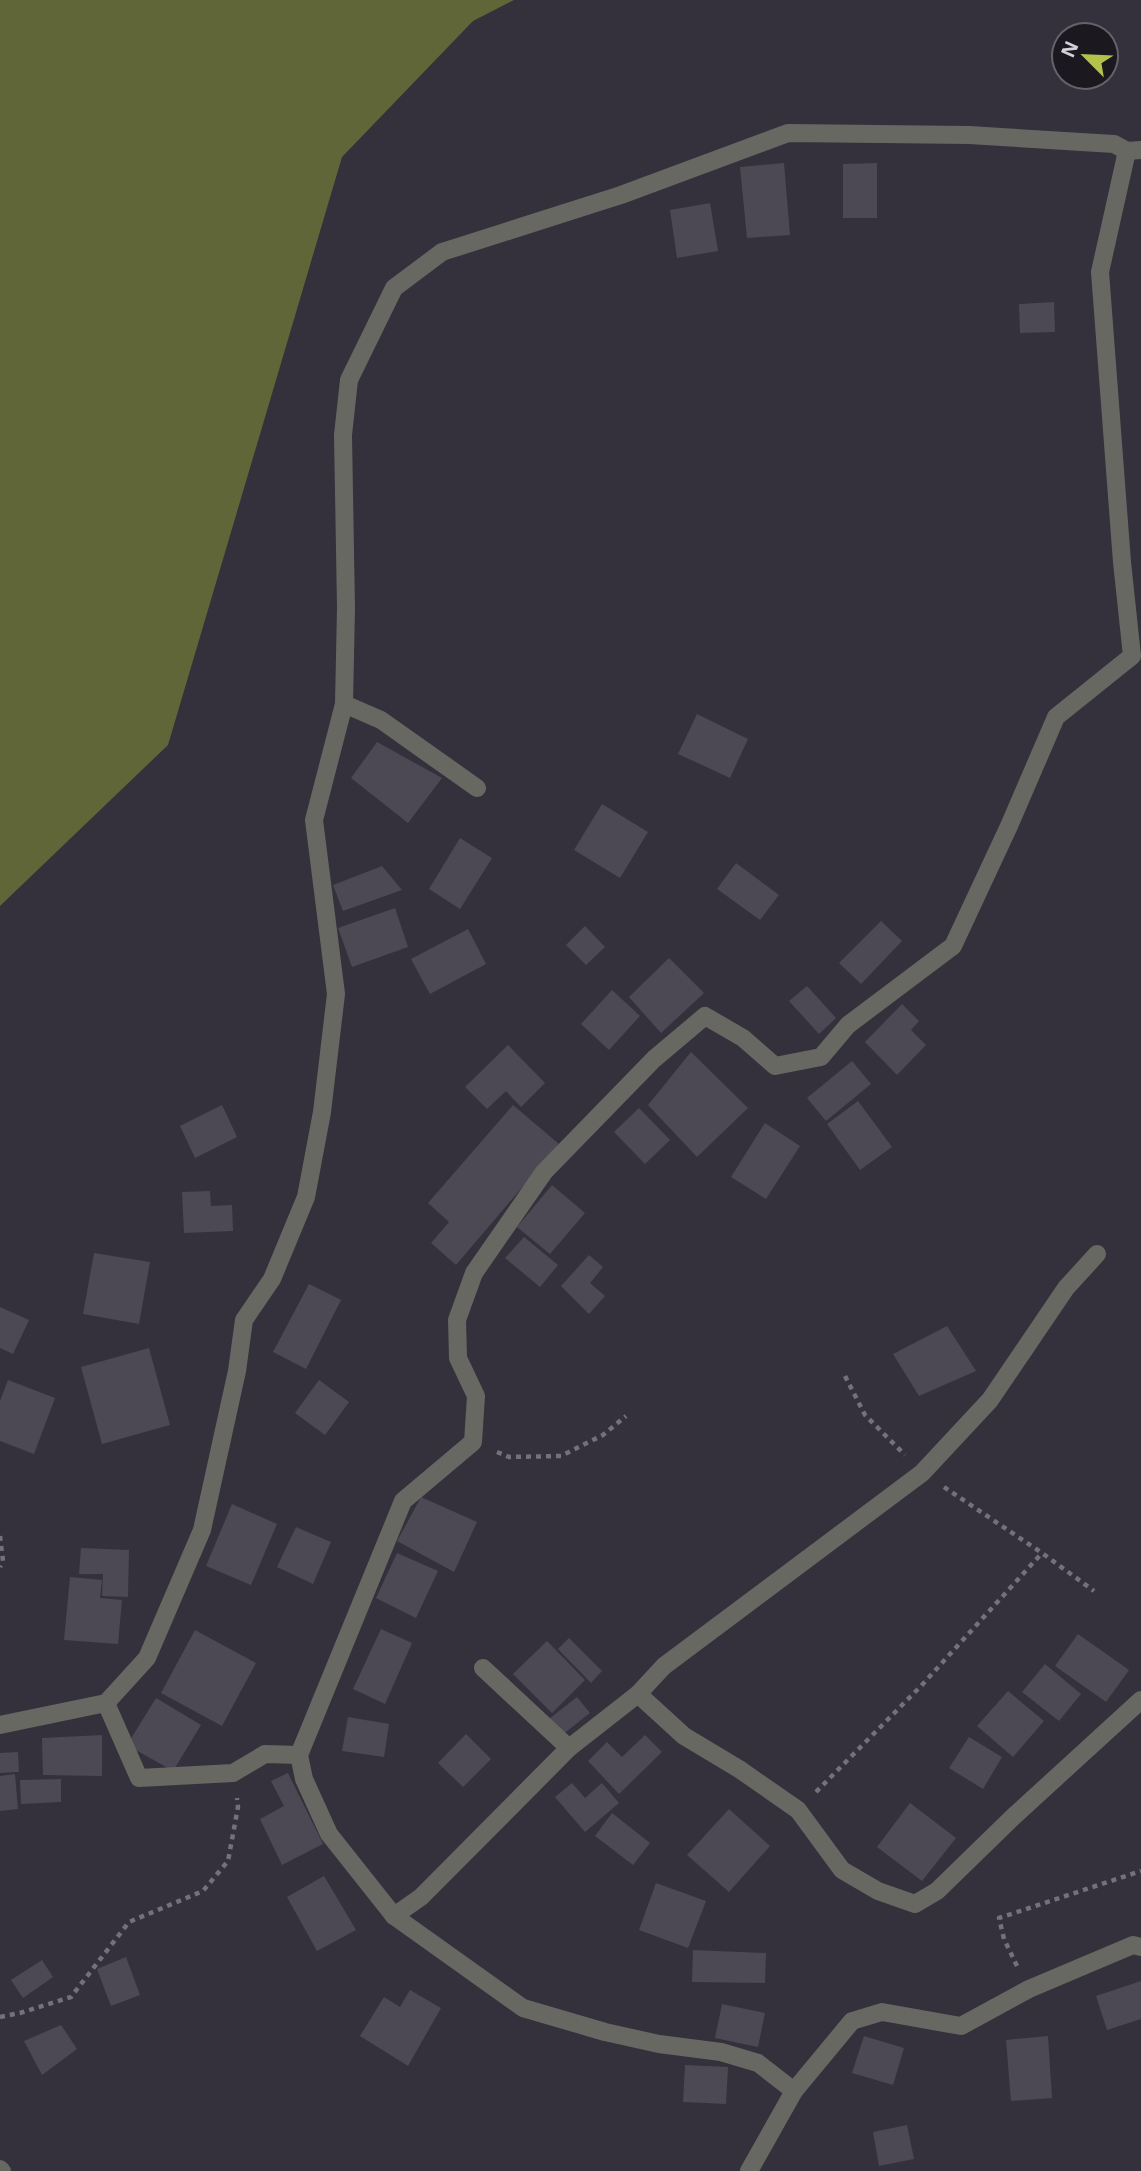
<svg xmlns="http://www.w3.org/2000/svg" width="1141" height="2171" viewBox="0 0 1141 2171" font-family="'Noto Sans',sans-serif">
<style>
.forest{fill:#606637}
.building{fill:#4c4854}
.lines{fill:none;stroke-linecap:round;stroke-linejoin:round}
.path{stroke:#74717b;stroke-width:4.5;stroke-dasharray:5 5;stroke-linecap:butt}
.minor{stroke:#676862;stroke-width:18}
</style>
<rect width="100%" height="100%" fill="#34303c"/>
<path class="forest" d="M 0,0 L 514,0 L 473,21 L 342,157 L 168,745 L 0,906 Z"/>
<g class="building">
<path d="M 784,163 L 790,235 L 747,238 L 740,167 Z"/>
<path d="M 877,163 L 877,218 L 843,218 L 843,164 Z"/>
<path d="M 710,203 L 718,251 L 677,258 L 670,210 Z"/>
<path d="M 1054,302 L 1055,332 L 1020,333 L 1019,304 Z"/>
<path d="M 697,714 L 748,739 L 730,778 L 678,754 Z"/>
<path d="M 377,742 L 442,778 L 408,823 L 351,778 Z"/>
<path d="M 602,804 L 648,832 L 620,878 L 574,850 Z"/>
<path d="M 460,838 L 492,858 L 460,909 L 429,889 Z"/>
<path d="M 736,863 L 779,895 L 760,920 L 717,889 Z"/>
<path d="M 382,866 L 402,890 L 343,911 L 333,885 Z"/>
<path d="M 395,908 L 408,947 L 352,967 L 338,928 Z"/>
<path d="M 881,921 L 902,941 L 861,984 L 839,963 Z"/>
<path d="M 585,926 L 605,947 L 586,965 L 566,945 Z"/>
<path d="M 468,929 L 486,964 L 430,994 L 411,959 Z"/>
<path d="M 669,958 L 704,993 L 661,1033 L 629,997 Z"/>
<path d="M 807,986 L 836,1018 L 819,1034 L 789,1001 Z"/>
<path d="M 612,990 L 640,1016 L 609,1050 L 581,1024 Z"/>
<path d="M 902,1004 L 919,1021 L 911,1030 L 926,1045 L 897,1075 L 865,1042 Z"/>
<path d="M 508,1045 L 545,1083 L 521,1107 L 506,1091 L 487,1109 L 465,1087 Z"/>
<path d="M 691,1052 L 748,1108 L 697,1157 L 648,1105 Z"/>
<path d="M 852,1061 L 871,1084 L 826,1121 L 807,1098 Z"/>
<path d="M 858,1101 L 892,1147 L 860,1170 L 827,1124 Z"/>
<path d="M 222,1105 L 237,1137 L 195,1158 L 180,1126 Z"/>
<path d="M 513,1105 L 559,1144 L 456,1265 L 431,1243 L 449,1222 L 428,1203 Z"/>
<path d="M 639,1108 L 670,1140 L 645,1164 L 614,1132 Z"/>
<path d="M 765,1123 L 800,1146 L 766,1199 L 731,1177 Z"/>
<path d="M 552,1185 L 585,1213 L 550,1254 L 517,1227 Z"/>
<path d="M 210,1191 L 211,1206 L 232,1205 L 233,1231 L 184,1233 L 182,1192 Z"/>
<path d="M 524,1237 L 558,1265 L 540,1287 L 505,1258 Z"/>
<path d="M 94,1253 L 150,1262 L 139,1324 L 83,1314 Z"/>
<path d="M 589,1255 L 603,1267 L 590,1283 L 605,1296 L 589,1314 L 561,1286 Z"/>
<path d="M 309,1284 L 341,1300 L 306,1369 L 273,1352 Z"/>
<path d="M 0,1307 L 29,1320 L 13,1354 L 0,1348 Z"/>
<path d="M 947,1326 L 976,1371 L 919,1396 L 893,1354 Z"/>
<path d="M 149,1348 L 170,1425 L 102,1444 L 81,1367 Z"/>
<path d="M 8,1380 L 55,1398 L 34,1454 L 0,1441 L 0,1401 Z"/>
<path d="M 319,1380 L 349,1402 L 325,1435 L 295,1413 Z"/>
<path d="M 421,1497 L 477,1522 L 454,1572 L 397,1541 Z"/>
<path d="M 232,1504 L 277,1524 L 251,1585 L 206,1566 Z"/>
<path d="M 296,1527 L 331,1542 L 313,1584 L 277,1567 Z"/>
<path d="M 81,1548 L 129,1550 L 128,1597 L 102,1596 L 103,1574 L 79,1574 Z"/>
<path d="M 397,1553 L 438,1571 L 416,1618 L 376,1598 Z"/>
<path d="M 70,1577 L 102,1580 L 100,1598 L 122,1600 L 118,1644 L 64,1640 Z"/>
<path d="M 381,1629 L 412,1643 L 385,1704 L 353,1689 Z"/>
<path d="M 195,1630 L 256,1663 L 222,1726 L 161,1693 Z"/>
<path d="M 1078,1634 L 1129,1670 L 1106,1702 L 1055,1666 Z"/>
<path d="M 569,1638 L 602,1671 L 591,1683 L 558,1649 Z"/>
<path d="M 547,1641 L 585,1680 L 552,1713 L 513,1674 Z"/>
<path d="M 1045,1664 L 1081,1694 L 1059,1721 L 1022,1692 Z"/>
<path d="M 1008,1691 L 1044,1721 L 1013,1757 L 977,1726 Z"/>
<path d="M 577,1697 L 590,1713 L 562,1735 L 549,1719 Z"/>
<path d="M 156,1698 L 201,1725 L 173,1771 L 127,1745 Z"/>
<path d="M 348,1717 L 389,1724 L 384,1757 L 342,1751 Z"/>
<path d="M 466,1734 L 491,1759 L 463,1787 L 438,1763 Z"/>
<path d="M 102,1735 L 102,1776 L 43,1775 L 42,1738 Z"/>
<path d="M 645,1735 L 662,1752 L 619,1794 L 588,1761 L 607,1742 L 622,1757 Z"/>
<path d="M 969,1737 L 1002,1757 L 983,1789 L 949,1768 Z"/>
<path d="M 18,1752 L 19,1772 L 0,1773 L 0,1753 Z"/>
<path d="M 288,1773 L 323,1844 L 282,1865 L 260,1819 L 284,1806 L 271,1781 Z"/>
<path d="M 15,1774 L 18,1809 L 0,1811 L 0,1776 Z"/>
<path d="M 61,1779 L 61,1802 L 21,1804 L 20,1780 Z"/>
<path d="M 572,1783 L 585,1798 L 602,1783 L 619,1803 L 585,1832 L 555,1797 Z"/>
<path d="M 910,1803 L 956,1838 L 922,1881 L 877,1847 Z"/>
<path d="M 729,1809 L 770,1846 L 729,1892 L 687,1855 Z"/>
<path d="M 612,1813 L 650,1843 L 633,1865 L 595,1836 Z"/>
<path d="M 324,1876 L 356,1930 L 317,1951 L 287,1897 Z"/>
<path d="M 656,1883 L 706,1901 L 688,1948 L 639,1930 Z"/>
<path d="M 693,1950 L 766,1953 L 765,1983 L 692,1982 Z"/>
<path d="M 126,1957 L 140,1995 L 111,2006 L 97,1969 Z"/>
<path d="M 42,1960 L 53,1977 L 23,1998 L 11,1980 Z"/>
<path d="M 1141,1981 L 1141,2019 L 1107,2030 L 1096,1996 Z"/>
<path d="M 410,1990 L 441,2008 L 408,2066 L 360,2036 L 384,1997 L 400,2007 Z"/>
<path d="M 722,2004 L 765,2013 L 758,2047 L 715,2038 Z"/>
<path d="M 61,2025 L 77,2049 L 42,2075 L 24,2041 Z"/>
<path d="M 864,2036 L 904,2048 L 893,2085 L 852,2073 Z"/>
<path d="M 1048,2036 L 1052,2098 L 1011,2101 L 1006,2040 Z"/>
<path d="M 685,2065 L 728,2067 L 726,2104 L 683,2102 Z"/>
<path d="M 907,2125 L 914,2159 L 879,2166 L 873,2132 Z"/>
</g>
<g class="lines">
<g class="path">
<path d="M 845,1376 L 865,1415 L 905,1455"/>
<path d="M 497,1452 L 509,1457 L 561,1456 L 603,1435 L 626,1416"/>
<path d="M 944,1487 L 1042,1553 L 1094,1591"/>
<path d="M 0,1536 L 3,1561 L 0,1567"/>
<path d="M 816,1792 L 921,1686 L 1042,1553"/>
<path d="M 1017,1966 L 1004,1939 L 999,1918 L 1141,1871"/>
<path d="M 0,2017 L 20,2013 L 71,1997 L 129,1922 L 203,1891 L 228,1861 L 238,1807 L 237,1798"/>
</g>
<g class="minor">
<path d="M 344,704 L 381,720 L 477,788"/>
<path d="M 483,1668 L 569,1748"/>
<path d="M 638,1694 L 684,1736 L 739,1769 L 798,1810 L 842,1870 L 878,1891 L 915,1904 L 937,1891 L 1013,1817 L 1141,1700"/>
<path d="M 106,1703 L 139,1778 L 233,1773 L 265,1754 L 299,1755"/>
<path d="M 0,1725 L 106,1703 L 147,1658 L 202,1530 L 237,1371 L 244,1320 L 272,1279 L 306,1197 L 322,1112 L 336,994 L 314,820 L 344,704 L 346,608 L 343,435 L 349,380 L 394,288 L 442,252 L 621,195 L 788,133 L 969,135 L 1114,144 L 1127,151 L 1141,150"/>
<path d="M 394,1916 L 421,1897 L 569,1748 L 638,1694 L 664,1666 L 922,1473 L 990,1400 L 1066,1288 L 1097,1254"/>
<path d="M 794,2091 L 852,2021 L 882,2012 L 961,2026 L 1029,1989 L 1133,1945 L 1141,1947"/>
<path d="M 0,2169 L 2,2171"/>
<path d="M 749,2171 L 794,2091 L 758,2063 L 721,2052 L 659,2044 L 605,2032 L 523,2008 L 394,1916 L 329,1834 L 304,1779 L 299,1755 L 403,1501 L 473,1442 L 476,1396 L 458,1358 L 457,1320 L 474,1273 L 544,1172 L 654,1059 L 705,1016 L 743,1038 L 775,1066 L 821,1057 L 848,1025 L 953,946 L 1009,826 L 1056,717 L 1132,656 L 1122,562 L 1100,272 L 1127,151"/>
</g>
</g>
<g transform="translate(1085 56) rotate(294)"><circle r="33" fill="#1b191f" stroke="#656369" stroke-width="2"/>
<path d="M0-5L12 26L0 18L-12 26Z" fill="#b5c249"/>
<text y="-10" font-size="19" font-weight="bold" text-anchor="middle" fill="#d4d2d9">N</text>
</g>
</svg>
